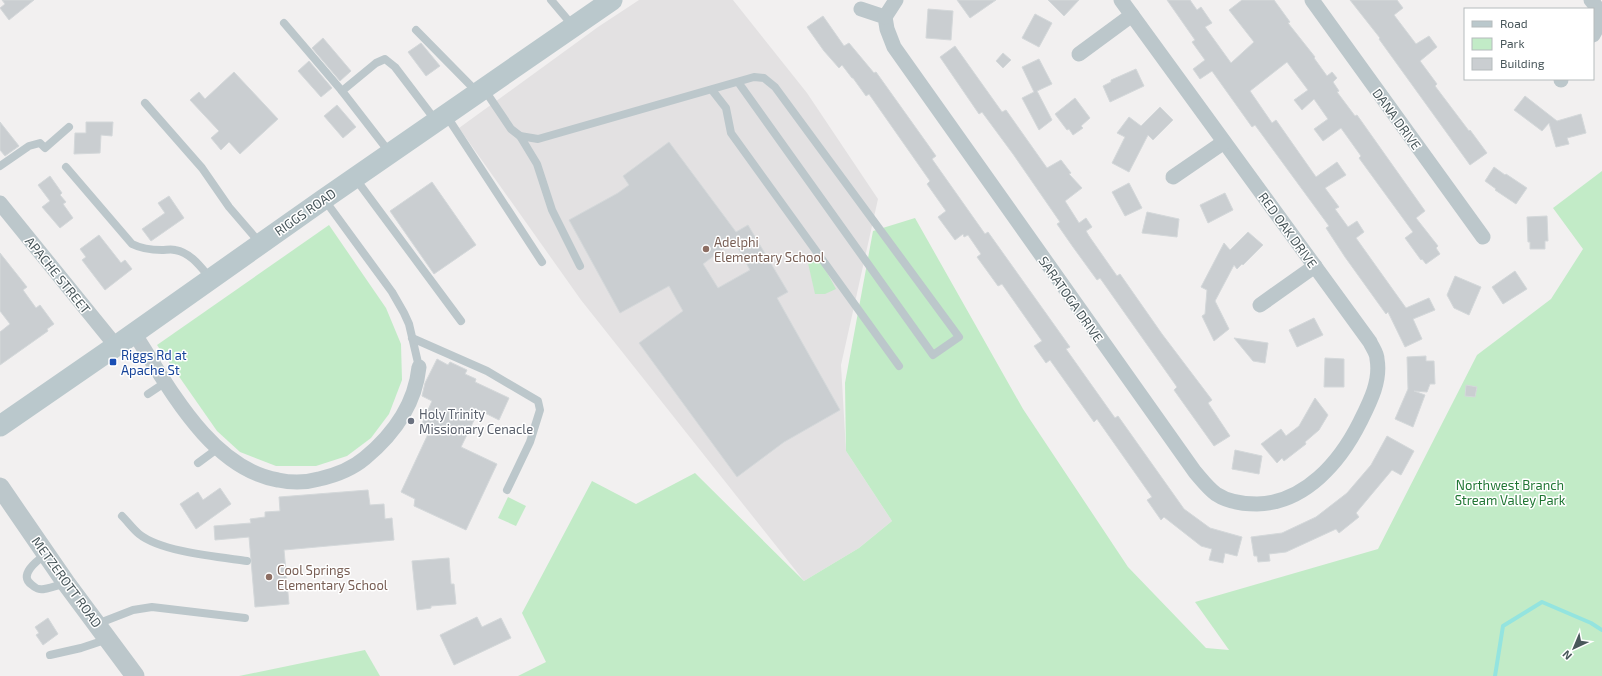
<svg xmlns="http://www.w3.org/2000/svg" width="1602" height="676" viewBox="0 0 1602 676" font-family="'Exo 2',sans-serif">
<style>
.education{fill:#e3e1e2}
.green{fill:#c2ebc7}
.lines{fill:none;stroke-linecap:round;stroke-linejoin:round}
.stream{stroke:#94e4df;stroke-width:4}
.building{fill:#caced1;stroke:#d4d8da;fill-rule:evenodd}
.service{stroke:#bcc7cb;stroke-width:8}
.minor{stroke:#bcc7cb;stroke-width:15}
.tertiary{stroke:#bcc7cb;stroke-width:19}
.secondary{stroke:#bac8cc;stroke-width:21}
.education-dot{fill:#8d6e63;stroke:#fff;stroke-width:1.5}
.transit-dot{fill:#1a4fb4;stroke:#fff;stroke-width:1.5}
.worship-dot{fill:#6b7280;stroke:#fff;stroke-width:1.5}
.labels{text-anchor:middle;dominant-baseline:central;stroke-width:3;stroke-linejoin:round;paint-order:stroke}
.street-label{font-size:13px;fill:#49575b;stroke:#fff}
.education-label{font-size:13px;fill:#785e54;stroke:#fff;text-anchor:start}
.transit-label{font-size:13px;fill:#164399;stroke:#fff;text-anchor:start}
.worship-label{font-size:13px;fill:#5b616d;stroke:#fff;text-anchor:start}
.park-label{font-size:13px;fill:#207634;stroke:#fff}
</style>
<rect width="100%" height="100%" fill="#f2f0f0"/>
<path class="education" d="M 639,0 L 733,0 L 807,93 L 878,199 L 841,365 L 846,451 L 892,521 L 859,548 L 804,581 L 581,300 L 459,128 L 598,27 Z"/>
<g class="green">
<path d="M 1602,171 L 1602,676 L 518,676 L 546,662 L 522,613 L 592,481 L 636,504 L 695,473 L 804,581 L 859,548 L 892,521 L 846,451 L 845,383 L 873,231 L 915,218 L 1023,409 L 1128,567 L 1206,648 L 1229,650 L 1195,602 L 1378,549 L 1477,355 L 1551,299 L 1583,249 L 1553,208 Z"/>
<path d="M 329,225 L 386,308 L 401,344 L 402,380 L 389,414 L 371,438 L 347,456 L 316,466 L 276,466 L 240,452 L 217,431 L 157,345 Z"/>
<path d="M 818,256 L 836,289 L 825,294 L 815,294 L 808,263 Z"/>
<path d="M 508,497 L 526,506 L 516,526 L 498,518 Z"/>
<path d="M 365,650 L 380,676 L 239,676 Z"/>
</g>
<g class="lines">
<path class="stream" d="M 1495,676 L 1503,626 L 1542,602 L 1591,623 L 1602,630"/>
</g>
<g class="building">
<path d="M 2,0 L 34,0 L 9,20 L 0,8 L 5,4 Z"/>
<path d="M 957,0 L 996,0 L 970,18 Z"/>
<path d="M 1048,0 L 1079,0 L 1064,16 Z"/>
<path d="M 1167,0 L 1190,0 L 1197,10 L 1201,7 L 1212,23 L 1205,27 L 1231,63 L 1254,42 L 1229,10 L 1242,0 L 1274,0 L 1290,22 L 1288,23 L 1315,57 L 1314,58 L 1327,76 L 1332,72 L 1337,78 L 1333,82 L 1339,91 L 1337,92 L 1355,116 L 1357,115 L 1425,211 L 1416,218 L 1438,246 L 1436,248 L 1440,254 L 1426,264 L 1422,259 L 1421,260 L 1405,238 L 1413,232 L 1359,158 L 1361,156 L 1341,128 L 1323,141 L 1314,129 L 1328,119 L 1314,99 L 1302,110 L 1294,100 L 1308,90 L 1287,62 L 1250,91 L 1272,123 L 1276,120 L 1316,177 L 1337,162 L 1346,175 L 1325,188 L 1339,207 L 1335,209 L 1348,227 L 1357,221 L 1364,232 L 1356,238 L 1406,308 L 1429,298 L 1435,310 L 1413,319 L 1422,339 L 1405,347 L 1388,312 L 1386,314 L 1345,257 L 1326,228 L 1329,226 L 1255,125 L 1252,127 L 1212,71 L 1200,79 L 1193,69 L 1205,60 L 1192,42 L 1195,40 Z"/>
<path d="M 1350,0 L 1397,0 L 1403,8 L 1394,15 L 1416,44 L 1429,36 L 1437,47 L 1420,61 L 1437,84 L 1435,86 L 1469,131 L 1470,130 L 1487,153 L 1470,165 L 1379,39 L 1380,38 Z"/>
<path d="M 928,9 L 953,11 L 951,40 L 926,38 Z"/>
<path d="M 1035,14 L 1052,23 L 1039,47 L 1022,38 Z"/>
<path d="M 823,16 L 844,46 L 849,43 L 874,73 L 876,72 L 936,156 L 932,159 L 985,234 L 988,232 L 1070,347 L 1066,349 L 1115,418 L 1118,416 L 1184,509 L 1210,528 L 1242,537 L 1237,556 L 1225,553 L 1223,563 L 1209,560 L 1212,549 L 1201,546 L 1164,517 L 1161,520 L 1147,500 L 1152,497 L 1097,419 L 1094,422 L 1050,360 L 1046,363 L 1034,346 L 1042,341 L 1002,284 L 998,286 L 977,257 L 981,254 L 968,235 L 964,237 L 963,234 L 955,240 L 938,217 L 946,211 L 927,184 L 930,181 L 869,94 L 866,96 L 853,78 L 852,78 L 842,65 L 839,68 L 824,51 L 807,27 Z"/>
<path d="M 323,38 L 351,71 L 340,81 L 312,48 Z"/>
<path d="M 421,43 L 440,66 L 426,76 L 408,52 Z"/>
<path d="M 955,46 L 1002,112 L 1006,110 L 1047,168 L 1061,160 L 1071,173 L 1069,174 L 1082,188 L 1065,201 L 1079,223 L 1086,218 L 1092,227 L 1086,231 L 1089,236 L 1117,276 L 1120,274 L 1162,334 L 1212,400 L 1208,403 L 1230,436 L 1214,446 L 1174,390 L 1177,387 L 1100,278 L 1097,280 L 1073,247 L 1057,224 L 1060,222 L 1013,154 L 982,112 L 979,114 L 940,57 Z"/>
<path d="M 1003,53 L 1011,60 L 1003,68 L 996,61 Z"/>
<path d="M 1039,59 L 1052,84 L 1037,91 L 1052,120 L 1039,130 L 1022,98 L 1034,92 L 1022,67 Z"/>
<path d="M 309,61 L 332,88 L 321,97 L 298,71 Z"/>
<path d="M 1136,69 L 1144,86 L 1110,102 L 1103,86 L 1111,82 L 1111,80 Z"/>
<path d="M 234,72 L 278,119 L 240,154 L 229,142 L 221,150 L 211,138 L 219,131 L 190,100 L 199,92 L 205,99 Z"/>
<path d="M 1525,96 L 1557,121 L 1581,114 L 1586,133 L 1567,138 L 1569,144 L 1556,147 L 1549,123 L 1542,131 L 1514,110 Z"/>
<path d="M 1075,98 L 1090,118 L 1081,126 L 1083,128 L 1073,135 L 1069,129 L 1067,130 L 1055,114 Z"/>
<path d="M 337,105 L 356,127 L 343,138 L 324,116 Z"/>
<path d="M 1160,107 L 1173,120 L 1153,140 L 1148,135 L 1129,172 L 1112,163 L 1125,137 L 1117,133 L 1129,117 L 1141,126 Z"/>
<path d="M 0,122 L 19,146 L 5,156 L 0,150 Z"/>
<path d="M 86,122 L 113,122 L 112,136 L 101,135 L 100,153 L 74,154 L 75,133 L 86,133 Z"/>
<path d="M 669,142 L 736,232 L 748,225 L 788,292 L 777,298 L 840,410 L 784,442 L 737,477 L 639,343 L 683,311 L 669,286 L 620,313 L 569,220 L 618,193 L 629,185 L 623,176 ZM 734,241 L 750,270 L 718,288 L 703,264 Z"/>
<path d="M 1494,167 L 1505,175 L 1506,174 L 1527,188 L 1516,204 L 1495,190 L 1496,189 L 1485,181 Z"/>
<path d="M 50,176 L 62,193 L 60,195 L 66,202 L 63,204 L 73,218 L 60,228 L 42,207 L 50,201 L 38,185 Z"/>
<path d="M 432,182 L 476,245 L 434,274 L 390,211 Z"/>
<path d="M 1129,183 L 1142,208 L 1125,216 L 1112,192 Z"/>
<path d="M 1225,193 L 1233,210 L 1208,223 L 1200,205 Z"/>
<path d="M 169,196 L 184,218 L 151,241 L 142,229 L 165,213 L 158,203 Z"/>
<path d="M 1147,212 L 1179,219 L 1177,237 L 1142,233 Z"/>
<path d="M 1547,216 L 1548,241 L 1545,241 L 1545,249 L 1530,249 L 1530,242 L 1528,242 L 1527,217 Z"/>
<path d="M 1248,232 L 1263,245 L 1243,265 L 1242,264 L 1237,269 L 1234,265 L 1215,301 L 1229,329 L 1214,341 L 1202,316 L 1205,314 L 1207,290 L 1201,287 L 1224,243 L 1230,250 Z"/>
<path d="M 99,235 L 121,263 L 125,260 L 132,269 L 105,290 L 82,260 L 86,257 L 80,249 Z"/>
<path d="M 0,253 L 27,287 L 23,290 L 36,308 L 40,305 L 54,324 L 47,329 L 48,331 L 0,365 L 0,332 L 10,324 L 0,311 Z"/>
<path d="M 1515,271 L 1527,289 L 1503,304 L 1492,287 Z"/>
<path d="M 1455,276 L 1481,287 L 1469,315 L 1454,308 L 1447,295 Z"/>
<path d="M 1314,318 L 1323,335 L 1297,347 L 1289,330 Z"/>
<path d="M 1234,338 L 1268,343 L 1265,363 L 1253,361 Z"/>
<path d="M 1426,356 L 1426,361 L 1434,361 L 1435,384 L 1430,384 L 1427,392 L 1414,391 L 1425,395 L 1413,427 L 1395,419 L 1408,389 L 1407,357 Z"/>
<path d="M 1325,358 L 1344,359 L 1344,387 L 1324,387 Z"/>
<path d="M 437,359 L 448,365 L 450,362 L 467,370 L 465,374 L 476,379 L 475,382 L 509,398 L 499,420 L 479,410 L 461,447 L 497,464 L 466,530 L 414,506 L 415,499 L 401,492 L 429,432 L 420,428 L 432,401 L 422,396 L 425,383 Z"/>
<path d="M 1466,385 L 1477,387 L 1475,397 L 1465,396 Z"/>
<path d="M 1315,398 L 1328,415 L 1319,430 L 1305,442 L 1306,444 L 1284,461 L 1282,458 L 1277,463 L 1261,444 L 1281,429 L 1286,436 L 1299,426 Z"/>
<path d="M 1387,436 L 1414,451 L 1401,475 L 1392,470 L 1356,513 L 1359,517 L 1339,533 L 1336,529 L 1286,552 L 1269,554 L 1270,561 L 1258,562 L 1257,556 L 1254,556 L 1251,537 L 1282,533 L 1316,517 L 1347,493 L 1371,465 Z"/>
<path d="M 1235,450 L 1262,456 L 1259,474 L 1232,469 Z"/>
<path d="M 220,488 L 231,504 L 196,529 L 180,504 L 198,492 L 203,500 Z"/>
<path d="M 368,490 L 370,505 L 384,504 L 385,519 L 392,518 L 394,540 L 284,550 L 289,604 L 255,607 L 249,537 L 215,540 L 214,526 L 251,523 L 250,519 L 265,517 L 265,512 L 280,511 L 279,497 Z"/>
<path d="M 449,558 L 451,584 L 454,584 L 456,604 L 431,606 L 431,608 L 417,610 L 412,561 Z"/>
<path d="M 477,617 L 482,627 L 501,618 L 511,638 L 454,665 L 440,635 Z"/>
<path d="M 48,618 L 58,634 L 43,645 L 36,635 L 39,633 L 35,627 Z"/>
</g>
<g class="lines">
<g class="service">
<path d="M 551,0 L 573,26"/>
<path d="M 284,23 L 342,91"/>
<path d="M 416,30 L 478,93"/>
<path d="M 484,89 L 511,129 L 520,136 L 538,139 L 754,77 L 764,78 L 775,87 L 959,337 L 933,355 L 738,82"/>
<path d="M 712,90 L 726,108 L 731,133 L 899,366"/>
<path d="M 145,103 L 202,168 L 229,207 L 260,243"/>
<path d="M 446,115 L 542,262"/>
<path d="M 520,136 L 537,164 L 552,210 L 580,266"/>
<path d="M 390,153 L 342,91 L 376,63 L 385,59 L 395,67 L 436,121"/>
<path d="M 0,166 L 29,146 L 40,143 L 45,148 L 69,127"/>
<path d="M 66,167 L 132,244 C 142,249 151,250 162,250 C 166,250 171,249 175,250 C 191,253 200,266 210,278"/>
<path d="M 355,178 L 461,321"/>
<path d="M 324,199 L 392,292 L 404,313 L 409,324 L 419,367"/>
<path d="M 412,338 L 487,371 L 538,401 L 540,410 L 530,442 L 507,490"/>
<path d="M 148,394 L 166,382"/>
<path d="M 198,463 L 217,449"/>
<path d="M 122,516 C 128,522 133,529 139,534 C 161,552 219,557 247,561"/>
<path d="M 46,554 C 38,560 17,575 32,585 C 35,588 40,590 44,589 C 51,588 59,585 66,583"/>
<path d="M 97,624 L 133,610 L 152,607 L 245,618"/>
<path d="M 50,655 L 81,648 L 108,639"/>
</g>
<g class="minor">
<path d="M 1312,0 L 1483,237"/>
<path d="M 1591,0 C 1602,12 1601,22 1593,35"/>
<path d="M 861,9 L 885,17 L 887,29 L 894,47 L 1195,472 C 1202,480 1208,488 1216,494 C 1228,502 1243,504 1257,504 C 1305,503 1340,462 1360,422 C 1370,402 1381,381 1377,359 C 1377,353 1372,347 1370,342 L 1121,0"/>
<path d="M 885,17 L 896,0"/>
<path d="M 1079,54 L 1132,15"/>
<path d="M 1561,80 L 1561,79"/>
<path d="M 1173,177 L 1224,142"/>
<path d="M 0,203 L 116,346"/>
<path d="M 1260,305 L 1315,266"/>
<path d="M 134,333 C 169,387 210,468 278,480 C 292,483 305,483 319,479 C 337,475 352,469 365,458 C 394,434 415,405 419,367"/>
</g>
<path class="tertiary" d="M 0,487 L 66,583 L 135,676"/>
<path class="secondary" d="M 0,426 L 116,346 L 324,199 L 612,0"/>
</g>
<g class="education-dot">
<circle cx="706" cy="249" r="4"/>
<circle cx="269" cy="577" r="4"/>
</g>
<rect class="transit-dot" x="109" y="358" width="8" height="8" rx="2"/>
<circle class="worship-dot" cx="411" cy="421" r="4"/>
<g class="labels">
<g class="street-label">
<text transform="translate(1397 119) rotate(54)">DANA DRIVE</text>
<text transform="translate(305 212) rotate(-35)">RIGGS ROAD</text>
<text transform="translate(1288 230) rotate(54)">RED OAK DRIVE</text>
<text transform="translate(58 275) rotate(51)">APACHE STREET</text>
<text transform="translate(1071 299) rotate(55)">SARATOGA DRIVE</text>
<text transform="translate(67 582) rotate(54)">METZEROTT ROAD</text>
</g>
<g class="education-label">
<text x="714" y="242">Adelphi<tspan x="714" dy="15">Elementary School</tspan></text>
<text x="277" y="570">Cool Springs<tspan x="277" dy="15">Elementary School</tspan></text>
</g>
<g class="transit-label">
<text x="121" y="355">Riggs Rd at<tspan x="121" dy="15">Apache St</tspan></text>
</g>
<g class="worship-label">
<text x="419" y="414">Holy Trinity<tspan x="419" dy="15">Missionary Cenacle</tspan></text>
</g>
<g class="park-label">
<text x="1510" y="485">Northwest Branch<tspan x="1510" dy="15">Stream Valley Park</tspan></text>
</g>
</g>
<rect x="1464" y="8" width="130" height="72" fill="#ffffff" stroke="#b6bcbd"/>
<rect x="1472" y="21" width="20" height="6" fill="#bac8cc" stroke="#b6bcbd"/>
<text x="1500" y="28" font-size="12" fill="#49575b">Road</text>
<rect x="1472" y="38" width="20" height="12" fill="#c2ebc7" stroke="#b6bcbd"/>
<text x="1500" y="48" font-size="12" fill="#49575b">Park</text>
<rect x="1472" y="58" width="20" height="12" fill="#caced1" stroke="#b6bcbd"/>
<text x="1500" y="68" font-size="12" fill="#49575b">Building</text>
<g transform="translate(1574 648) rotate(224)" stroke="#ffffff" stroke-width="3" paint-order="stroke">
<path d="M0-3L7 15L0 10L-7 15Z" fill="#49575b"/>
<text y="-6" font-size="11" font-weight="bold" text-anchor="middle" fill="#49575b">N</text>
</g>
</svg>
